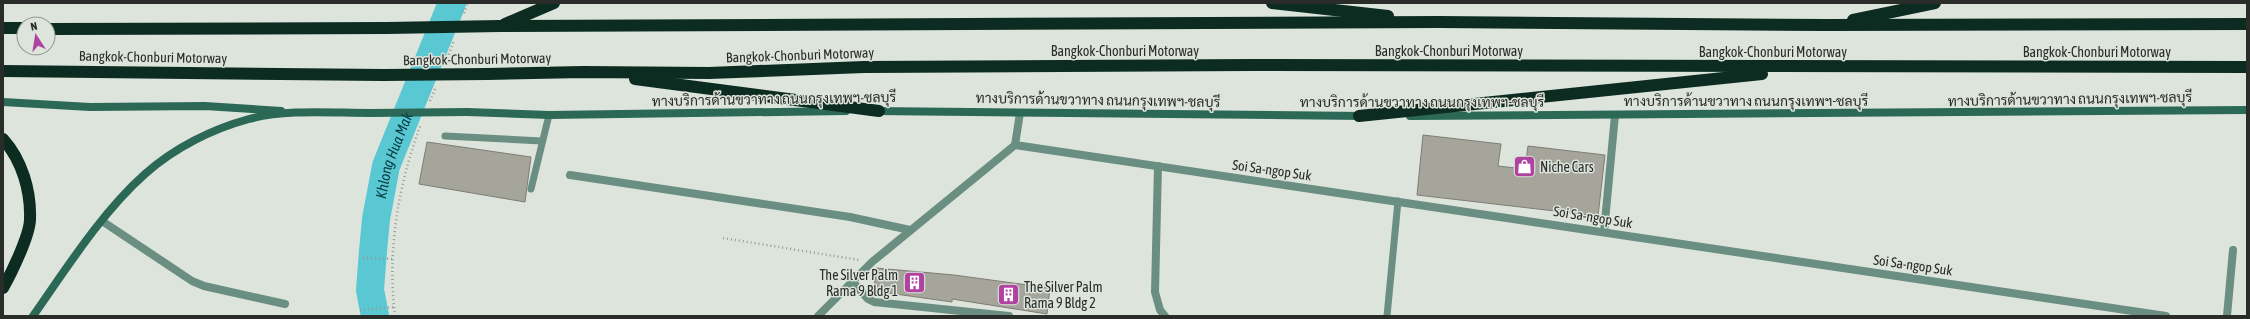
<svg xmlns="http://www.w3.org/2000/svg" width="2250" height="319" viewBox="0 0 2250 319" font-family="'Asap Condensed',Sarabun,sans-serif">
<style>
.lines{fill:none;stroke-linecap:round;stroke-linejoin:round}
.river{stroke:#59c8d3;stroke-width:28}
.building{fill:#a5a59b;stroke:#7d7d74}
.path{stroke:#969b94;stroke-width:2.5;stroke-dasharray:1 3;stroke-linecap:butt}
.service{stroke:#6a8f82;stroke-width:7}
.minor{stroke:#6a8f82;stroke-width:8}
.secondary{stroke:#2c6856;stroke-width:8}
.motorway{stroke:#0c2c22;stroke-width:12}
.secondary-bridge{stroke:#2c6856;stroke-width:8}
.motorway-bridge{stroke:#0c2c22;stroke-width:12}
.labels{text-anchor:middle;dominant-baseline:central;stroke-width:3;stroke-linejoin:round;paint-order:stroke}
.street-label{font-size:14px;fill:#2a2c29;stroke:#dde4db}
.poi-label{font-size:14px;fill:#2a2c29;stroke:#dde4db;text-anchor:start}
.water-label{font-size:15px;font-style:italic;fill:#073d42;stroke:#dde4db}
</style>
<rect width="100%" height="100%" fill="#dde4db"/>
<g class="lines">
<path class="river" id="s1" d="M 375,316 L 370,290 L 373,251 L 376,219 L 386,166 L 452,3"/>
</g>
<g class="building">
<path d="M 1423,135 L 1501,144 L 1498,166 L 1525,169 L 1528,146 L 1605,155 L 1598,216 L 1417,195 Z"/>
<path d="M 427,142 L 531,157 L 525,202 L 419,184 Z"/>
<path d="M 876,268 L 954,275 L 1050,288 L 1047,314 L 952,299 L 952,302 L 874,291 Z"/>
</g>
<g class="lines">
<g class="path">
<path d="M 464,13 L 468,3"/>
<path d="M 446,62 L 454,40"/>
<path d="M 430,101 L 436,87"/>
<path d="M 723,238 L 859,260"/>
<path d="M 363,258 L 393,259"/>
<path d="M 360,310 L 394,307"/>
<path d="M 395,316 C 387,251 398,185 421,124"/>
</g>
<g class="service">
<path d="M 445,136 L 542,141"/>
<path d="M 531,189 L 549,115"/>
<path d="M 1387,316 L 1398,201"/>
</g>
<g class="minor">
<path d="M 1015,145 L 2166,316"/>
<path d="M 1158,166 L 1155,292 L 1160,310 L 1165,316"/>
<path d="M 570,175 L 850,217 L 910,230"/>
<path d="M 102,221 L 192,281 L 204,286 L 285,304"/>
<path d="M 1604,232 L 1615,115"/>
<path d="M 852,281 L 868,299 L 874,302 L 1009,316"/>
<path d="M 818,316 L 872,262 L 1015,145 L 1020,113"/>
<path d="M 2227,316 L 2233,250"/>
</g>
<g class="secondary">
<path d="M 3,102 L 90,107 L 205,106 L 281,111"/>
<path d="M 874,111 L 1364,116"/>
<path d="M 467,112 L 549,115 L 846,111"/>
<path d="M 1410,116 L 2247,110"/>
<path d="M 33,316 C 66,269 102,212 145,174 C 174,148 212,129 249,119 C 286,109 331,113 370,113"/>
</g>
<g class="motorway">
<path d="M 1272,3 L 1388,16"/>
<path d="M 1853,20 L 1935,3"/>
<path d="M 505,24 L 554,3"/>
<path d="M 500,26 L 1439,22 L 1826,25 L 2247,24"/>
<path d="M 3,28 L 24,28"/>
<path d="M 48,29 L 387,28"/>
<path d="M 3,71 L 383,75"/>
<path d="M 487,74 L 583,72 L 709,73 L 864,67 L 1252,65 L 2247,67"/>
<path d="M 635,79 L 879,111"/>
<path d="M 1359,116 L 1762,74"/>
<path d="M 3,139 C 22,160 31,191 30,219 C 30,235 11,274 3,288"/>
</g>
<path class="secondary-bridge" d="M 370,113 L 467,112"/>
<g class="motorway-bridge">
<path d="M 387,28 L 500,26"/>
<path d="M 383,75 L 487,74"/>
</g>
</g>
<defs>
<symbol id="shop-square" viewBox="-11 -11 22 22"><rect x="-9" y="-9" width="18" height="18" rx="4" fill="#b042a1" stroke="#dde4db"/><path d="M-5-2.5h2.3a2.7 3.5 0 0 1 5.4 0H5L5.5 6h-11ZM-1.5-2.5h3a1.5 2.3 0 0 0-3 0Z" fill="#fff"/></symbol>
<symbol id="building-square" viewBox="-11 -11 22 22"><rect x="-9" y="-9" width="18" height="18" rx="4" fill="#b042a1" stroke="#dde4db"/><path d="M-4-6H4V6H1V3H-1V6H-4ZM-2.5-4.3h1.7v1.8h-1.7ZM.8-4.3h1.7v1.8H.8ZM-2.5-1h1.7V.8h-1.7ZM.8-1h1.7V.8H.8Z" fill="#fff"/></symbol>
</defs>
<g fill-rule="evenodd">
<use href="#shop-square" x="1512" y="154" width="25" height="25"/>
<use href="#building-square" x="902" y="270" width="25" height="25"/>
<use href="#building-square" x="996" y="282" width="25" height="25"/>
</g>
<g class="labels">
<g class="street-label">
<text x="1125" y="51">Bangkok-Chonburi Motorway</text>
<text x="1449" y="51">Bangkok-Chonburi Motorway</text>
<text x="1773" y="52">Bangkok-Chonburi Motorway</text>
<text x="2097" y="52">Bangkok-Chonburi Motorway</text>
<text transform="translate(800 55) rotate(-2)">Bangkok-Chonburi Motorway</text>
<text transform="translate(153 57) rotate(1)">Bangkok-Chonburi Motorway</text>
<text transform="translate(477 59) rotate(-1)">Bangkok-Chonburi Motorway</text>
<text transform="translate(774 99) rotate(-1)">ทางบริการด้านขวาทาง ถนนกรุงเทพฯ-ชลบุรี</text>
<text transform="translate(2070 99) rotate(-1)">ทางบริการด้านขวาทาง ถนนกรุงเทพฯ-ชลบุรี</text>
<text transform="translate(1098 100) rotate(1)">ทางบริการด้านขวาทาง ถนนกรุงเทพฯ-ชลบุรี</text>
<text x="1746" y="101">ทางบริการด้านขวาทาง ถนนกรุงเทพฯ-ชลบุรี</text>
<text x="1422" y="102">ทางบริการด้านขวาทาง ถนนกรุงเทพฯ-ชลบุรี</text>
<text transform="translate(1272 170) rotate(8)">Soi Sa-ngop Suk</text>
<text transform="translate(1593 217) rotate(9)">Soi Sa-ngop Suk</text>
<text transform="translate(1913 265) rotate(8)">Soi Sa-ngop Suk</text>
</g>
<g class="poi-label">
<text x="1540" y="167">Niche Cars</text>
<text x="898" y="275" text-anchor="end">The Silver Palm<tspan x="898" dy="16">Rama 9 Bldg 1</tspan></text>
<text x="1024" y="287">The Silver Palm<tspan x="1024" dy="16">Rama 9 Bldg 2</tspan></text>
</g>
<g class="water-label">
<text stroke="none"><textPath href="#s1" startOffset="164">Khlong Hua Mak</textPath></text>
</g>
</g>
<rect width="2250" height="319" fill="none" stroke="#2a2c29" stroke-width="8"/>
<g transform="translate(36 36) rotate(348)"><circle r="19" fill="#dde4db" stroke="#959a94"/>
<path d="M0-3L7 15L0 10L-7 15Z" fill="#b042a1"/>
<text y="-6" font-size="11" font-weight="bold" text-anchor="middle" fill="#2a2c29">N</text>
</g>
</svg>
